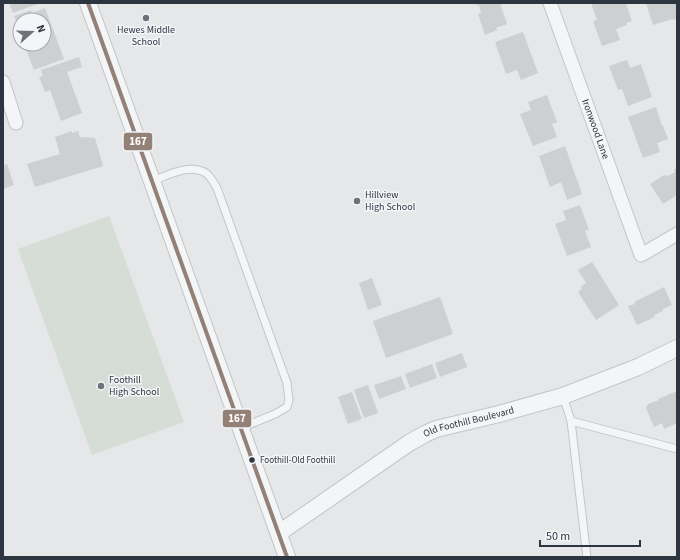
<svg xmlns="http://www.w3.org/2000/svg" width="680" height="560" viewBox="0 0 680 560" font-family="'Source Sans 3',sans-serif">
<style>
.pitch{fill:#d6dcd6}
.building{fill:#cecfd1}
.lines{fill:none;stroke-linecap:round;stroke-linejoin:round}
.service-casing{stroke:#c3c5c7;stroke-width:9}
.minor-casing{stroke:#c3c5c7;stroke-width:15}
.tertiary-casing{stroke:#c3c5c7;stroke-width:18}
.service{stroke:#f4f5f6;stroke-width:7}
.minor{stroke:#f4f5f6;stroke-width:13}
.tertiary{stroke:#f4f5f6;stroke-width:16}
.bus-1-casing{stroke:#f4f5f8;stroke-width:7}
.bus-1{stroke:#938177;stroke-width:4}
.poi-dot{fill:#6d737c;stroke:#f4f5f8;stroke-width:1.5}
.bus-dot{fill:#2d3541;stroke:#f4f5f8;stroke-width:1.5}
.labels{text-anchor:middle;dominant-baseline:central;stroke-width:3;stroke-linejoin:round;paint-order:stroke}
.bus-label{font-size:9px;fill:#2d3541;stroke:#f4f5f8;text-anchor:start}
.poi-label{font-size:10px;fill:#2d3541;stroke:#f4f5f8;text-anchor:start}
.street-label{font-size:10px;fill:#2d3541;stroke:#f4f5f8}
.line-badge{stroke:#f4f5f8;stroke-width:1.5}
.badge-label{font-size:11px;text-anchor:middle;font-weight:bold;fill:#fff}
</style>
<rect width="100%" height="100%" fill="#e5e7e9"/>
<path class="pitch" d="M 109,216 L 184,422 L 92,455 L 18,249 Z"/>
<g class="building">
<path d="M 9,3 L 40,3 L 13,13 Z"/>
<path d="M 476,3 L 500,3 L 507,24 L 496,28 L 497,30 L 485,35 L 478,14 L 481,13 L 479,5 L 477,6 Z"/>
<path d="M 591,3 L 626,3 L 632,21 L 626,23 L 627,25 L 616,29 L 620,40 L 602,46 L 593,21 L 597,20 Z"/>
<path d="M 646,3 L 677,3 L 677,19 L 673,20 L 673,19 L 653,25 Z"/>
<path d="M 45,8 L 64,59 L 34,70 L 26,49 L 35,45 L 35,44 L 44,44 L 44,20 L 20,20 L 20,32 L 14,16 L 31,10 L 32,13 Z"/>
<path d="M 523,32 L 538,73 L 521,80 L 517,70 L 506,74 L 495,42 Z"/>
<path d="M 79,57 L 82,67 L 67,72 L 82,113 L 61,121 L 50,90 L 45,92 L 39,77 L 43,76 L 41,70 Z"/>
<path d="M 627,60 L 630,68 L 641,64 L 652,97 L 628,106 L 622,89 L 618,90 L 609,66 Z"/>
<path d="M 547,95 L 557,122 L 552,124 L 557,137 L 533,146 L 520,114 L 531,110 L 528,102 Z"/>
<path d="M 656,107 L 662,126 L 663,126 L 668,139 L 657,143 L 660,152 L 643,158 L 628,117 Z"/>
<path d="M 72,131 L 72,133 L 78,131 L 80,137 L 95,138 L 103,166 L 35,187 L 27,164 L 60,154 L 55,137 Z"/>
<path d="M 565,146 L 582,194 L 567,200 L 561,182 L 550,187 L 539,156 Z"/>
<path d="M 7,164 L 14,185 L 3,189 L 3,165 Z"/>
<path d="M 677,168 L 677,195 L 663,204 L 650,184 L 664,175 L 668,176 L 675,172 L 674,170 Z"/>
<path d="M 580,205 L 589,230 L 585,231 L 591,247 L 567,256 L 555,224 L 566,220 L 563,211 Z"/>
<path d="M 592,262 L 619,305 L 596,320 L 578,292 L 582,289 L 581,286 L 586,283 L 578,270 Z"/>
<path d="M 372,278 L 382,305 L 368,310 L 359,283 Z"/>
<path d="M 664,287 L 672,305 L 663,309 L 663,311 L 654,315 L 655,317 L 637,325 L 628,306 L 635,304 L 634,302 Z"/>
<path d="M 440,297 L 453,334 L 386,358 L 373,321 Z"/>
<path d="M 462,353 L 467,367 L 440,377 L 435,363 Z"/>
<path d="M 432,364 L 437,378 L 410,388 L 405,374 Z"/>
<path d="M 401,376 L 406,389 L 379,399 L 374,385 Z"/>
<path d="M 368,385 L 378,413 L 364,418 L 354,390 Z"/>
<path d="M 677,391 L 677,423 L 664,429 L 662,423 L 654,427 L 646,408 L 648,404 L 659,400 L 658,399 Z"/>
<path d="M 352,392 L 362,419 L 348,424 L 338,397 Z"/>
</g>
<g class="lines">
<defs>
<g id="service">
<path d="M 152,181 C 169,175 189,163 206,173 C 210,176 214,183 217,188 L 287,383 L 289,400 L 287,407 L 275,414 L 241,428"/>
<path d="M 563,396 L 571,421 L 587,557"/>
<path d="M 571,421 L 677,449"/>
</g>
<g id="minor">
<path id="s1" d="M 550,3 L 641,255 L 677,234"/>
<path d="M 3,82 L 16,123"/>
</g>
<g id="tertiary">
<path d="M 88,3 L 287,557"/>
<path id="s2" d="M 279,533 L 409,443 L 425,434 L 436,429 L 499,414 L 563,396 L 638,367 L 677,348"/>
</g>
</defs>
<use href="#service" class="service-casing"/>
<use href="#minor" class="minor-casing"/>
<use href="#tertiary" class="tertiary-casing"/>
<use href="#service" class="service"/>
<use href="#minor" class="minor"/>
<use href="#tertiary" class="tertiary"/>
<defs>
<path id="bus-1" d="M 88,3 L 287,557"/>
</defs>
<use href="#bus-1" class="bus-1-casing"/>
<use href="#bus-1" class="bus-1"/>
</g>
<g class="poi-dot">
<circle cx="146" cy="18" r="4"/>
<circle cx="357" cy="201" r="4"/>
<circle cx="101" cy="386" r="4"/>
</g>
<circle class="bus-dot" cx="252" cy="460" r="3.5"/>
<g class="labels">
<g class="bus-label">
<text x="260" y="460">Foothill-Old Foothill</text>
</g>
<g class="poi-label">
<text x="146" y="30" text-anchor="middle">Hewes Middle<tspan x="146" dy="12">School</tspan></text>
<text x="365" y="195">Hillview<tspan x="365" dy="12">High School</tspan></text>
<text x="109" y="380">Foothill<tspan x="109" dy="12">High School</tspan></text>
</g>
<g class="street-label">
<text stroke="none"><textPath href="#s1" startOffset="134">Ironwood Lane</textPath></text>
<text stroke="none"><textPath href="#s2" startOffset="222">Old Foothill Boulevard</textPath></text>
</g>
</g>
<g class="line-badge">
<rect x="123" y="132" width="30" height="19" rx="4" fill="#938177"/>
<rect x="222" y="409" width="30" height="19" rx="4" fill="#938177"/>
</g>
<g class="badge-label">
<text x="138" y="145">167</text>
<text x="237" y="422">167</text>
</g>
<rect width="680" height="560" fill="none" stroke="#2d3541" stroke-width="8"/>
<g transform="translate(32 32) rotate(70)"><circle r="19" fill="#f4f5f8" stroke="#a4a8af"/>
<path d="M0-3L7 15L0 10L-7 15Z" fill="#6d737c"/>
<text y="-6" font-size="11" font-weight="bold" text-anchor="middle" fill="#2d3541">N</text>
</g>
<path d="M540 540v6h100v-6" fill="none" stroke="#2d3541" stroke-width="2"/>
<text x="546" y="540" font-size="12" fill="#2d3541" stroke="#f4f5f8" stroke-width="3" paint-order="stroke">50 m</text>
</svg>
